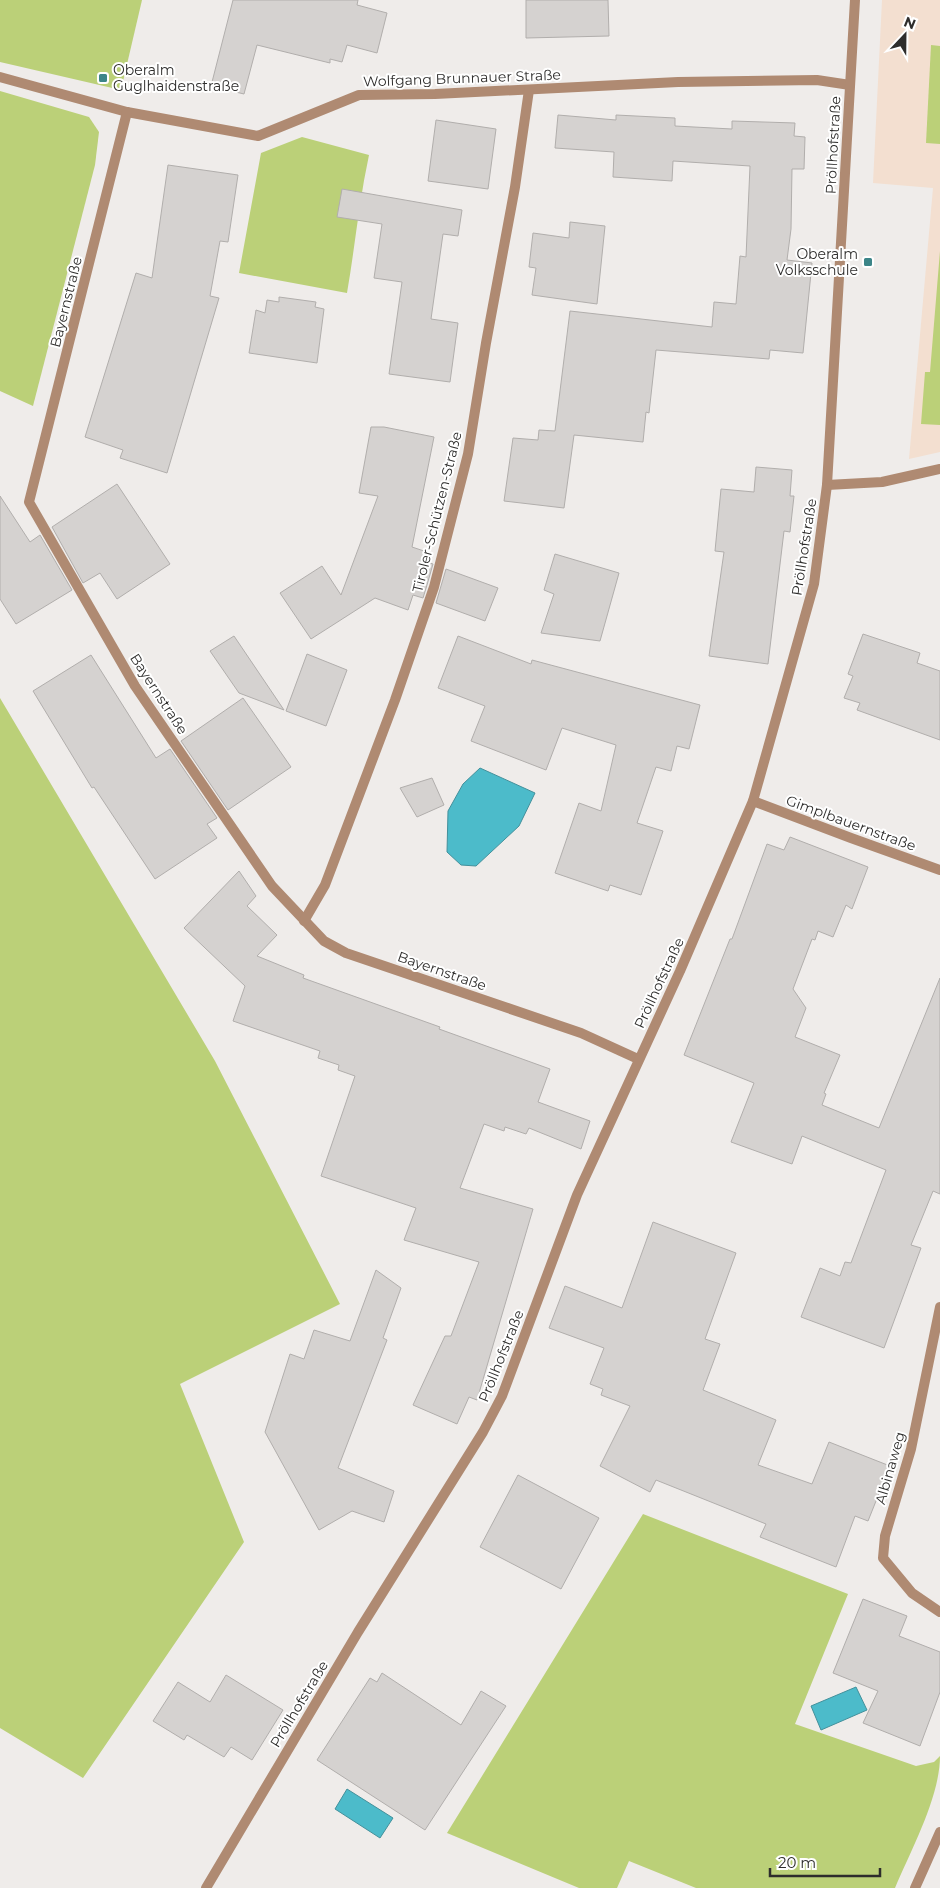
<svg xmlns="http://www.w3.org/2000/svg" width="940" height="1888" viewBox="0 0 940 1888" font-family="Montserrat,sans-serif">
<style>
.education{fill:#f3dfd0}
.green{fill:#bbd078}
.water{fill:#4cbbca;stroke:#43909b}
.building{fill:#d5d2d0;stroke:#b1aeac}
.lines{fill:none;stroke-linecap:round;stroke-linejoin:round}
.street{stroke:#af8a72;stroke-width:10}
.poi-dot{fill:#3c8588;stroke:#fff;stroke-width:2}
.labels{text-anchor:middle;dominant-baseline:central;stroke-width:4;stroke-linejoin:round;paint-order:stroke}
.poi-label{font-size:14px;fill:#2e2d2c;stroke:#fff;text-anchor:start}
.street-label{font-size:14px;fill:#2e2d2c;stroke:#fff}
</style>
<rect width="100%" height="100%" fill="#efecea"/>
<path class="education" d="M 882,0 L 940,0 L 940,452 L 909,459 L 933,188 L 873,183 Z"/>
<g class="green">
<path d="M 0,0 L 142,0 L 121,90 L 0,62 Z"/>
<path d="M 931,45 L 940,46 L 940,144 L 926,143 Z"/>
<path d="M 0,91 L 89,117 L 99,132 L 95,165 L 33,406 L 0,391 Z"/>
<path d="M 302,137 L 369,155 C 359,201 355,247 347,293 L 239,273 L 261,153 Z"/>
<path d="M 940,251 L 940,425 L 921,424 L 925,372 L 930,372 Z"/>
<path d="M 0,698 L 215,1061 L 340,1304 L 180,1384 L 244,1542 L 83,1778 L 0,1728 Z"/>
<path d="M 643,1514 L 848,1594 L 795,1724 L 916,1766 L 934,1762 L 940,1756 C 940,1797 911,1850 895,1888 L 696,1888 L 629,1861 L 617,1888 L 579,1888 L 447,1833 Z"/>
</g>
<g class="water">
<path d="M 480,768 L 535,793 L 519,826 L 476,866 L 461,865 L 447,852 L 448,811 L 463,784 Z"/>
<path d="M 856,1687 L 867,1710 L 821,1730 L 811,1706 Z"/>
<path d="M 347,1789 L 393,1818 L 380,1838 L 335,1809 Z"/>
</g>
<g class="building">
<path d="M 233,0 L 358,0 L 357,5 L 387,13 L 377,53 L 347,45 L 342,62 L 330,59 L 330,63 L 257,45 L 244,94 L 211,86 Z"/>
<path d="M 526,0 L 608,0 L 609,36 L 526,38 Z"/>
<path d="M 558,115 L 616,120 L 616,115 L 675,118 L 675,126 L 732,129 L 732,121 L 795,123 L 794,136 L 805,137 L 804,169 L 792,169 L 791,229 L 787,260 L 812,263 L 803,353 L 770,350 L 769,359 L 656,350 L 649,413 L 646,412 L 643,442 L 574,435 L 564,508 L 504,501 L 513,438 L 538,440 L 539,430 L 555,431 L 570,311 L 712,327 L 714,302 L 736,304 L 740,256 L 746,257 L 750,166 L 673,161 L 672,181 L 613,177 L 614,152 L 555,148 Z"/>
<path d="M 436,120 L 496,129 L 488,189 L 428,181 Z"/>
<path d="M 168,165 L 238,175 L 228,242 L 220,241 L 210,296 L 219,298 L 167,473 L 120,458 L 123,450 L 85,437 L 136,273 L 152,278 Z"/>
<path d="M 342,189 L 462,210 L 458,236 L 443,234 L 431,319 L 458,323 L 450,382 L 389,374 L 402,282 L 374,278 L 382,224 L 337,217 Z"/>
<path d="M 570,222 L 605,226 L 597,304 L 532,295 L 536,268 L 529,267 L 533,233 L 569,238 Z"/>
<path d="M 279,297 L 316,302 L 315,307 L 324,309 L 317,363 L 249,353 L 256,310 L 265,313 L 267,300 L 279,302 Z"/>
<path d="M 371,427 L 384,427 L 434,437 L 412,547 L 427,552 L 424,561 L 433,564 L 427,585 L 423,598 L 413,595 L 408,610 L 375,598 L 311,639 L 280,593 L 322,566 L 341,595 L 378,496 L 359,493 Z"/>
<path d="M 756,467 L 792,470 L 790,496 L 794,496 L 790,532 L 784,531 L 768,664 L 709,656 L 724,552 L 715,551 L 721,489 L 754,492 Z"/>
<path d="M 117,484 L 170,564 L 117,599 L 100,573 L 83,583 L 52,527 Z"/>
<path d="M 0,496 L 30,542 L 40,535 L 72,590 L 16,624 L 0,599 Z"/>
<path d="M 555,554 L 619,573 L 600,641 L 541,633 L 554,594 L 544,590 Z"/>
<path d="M 446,569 L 498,588 L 485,621 L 436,603 Z"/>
<path d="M 863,634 L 920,653 L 917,663 L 940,671 L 940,740 L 857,710 L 860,703 L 844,698 L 853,676 L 848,674 Z"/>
<path d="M 234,636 L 284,710 L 239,693 L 210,651 Z"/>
<path d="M 458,636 L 531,664 L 532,660 L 700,705 L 689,749 L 677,746 L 671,771 L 656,767 L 637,823 L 663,831 L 641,895 L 610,885 L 608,891 L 555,873 L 579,803 L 601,811 L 616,745 L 562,728 L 546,770 L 471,741 L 485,706 L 438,688 Z"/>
<path d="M 307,654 L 347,670 L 326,726 L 286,711 Z"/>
<path d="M 91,655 L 156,758 L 170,749 L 217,818 L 207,824 L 217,838 L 155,879 L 94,787 L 92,788 L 33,691 Z"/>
<path d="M 243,698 L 291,767 L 228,810 L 181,741 Z"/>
<path d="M 432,778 L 444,805 L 417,817 L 400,788 Z"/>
<path d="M 790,837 L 868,867 L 852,909 L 846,905 L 833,937 L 818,931 L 815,940 L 812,939 L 793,989 L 806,1008 L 795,1037 L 840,1055 L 824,1093 L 826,1094 L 822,1105 L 879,1128 L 940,978 L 940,1194 L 933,1191 L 911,1245 L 921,1248 L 884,1348 L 801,1317 L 820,1268 L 840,1276 L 845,1262 L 851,1263 L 886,1170 L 802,1136 L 792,1164 L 731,1142 L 754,1083 L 684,1055 L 730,939 L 732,939 L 767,844 L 784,850 Z"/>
<path d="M 239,871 L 256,896 L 247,906 L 277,935 L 257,956 L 304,975 L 303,978 L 440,1027 L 439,1029 L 550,1069 L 538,1102 L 590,1121 L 581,1149 L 529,1128 L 526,1134 L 505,1127 L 504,1131 L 484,1124 L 460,1188 L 533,1209 L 477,1400 L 469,1397 L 457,1424 L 413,1405 L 445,1336 L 451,1336 L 479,1262 L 404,1240 L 416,1208 L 321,1176 L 355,1076 L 338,1070 L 339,1065 L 318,1058 L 320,1051 L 233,1021 L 245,986 L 184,928 Z"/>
<path d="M 653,1222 L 736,1253 L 705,1339 L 720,1344 L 703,1390 L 776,1420 L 758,1465 L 812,1484 L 829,1442 L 890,1466 L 868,1521 L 855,1516 L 836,1567 L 760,1537 L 766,1524 L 656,1480 L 650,1492 L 600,1466 L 630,1406 L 601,1395 L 603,1389 L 590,1384 L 604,1348 L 549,1328 L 565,1286 L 622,1308 Z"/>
<path d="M 376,1270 L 401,1288 L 383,1338 L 387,1340 L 338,1468 L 394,1491 L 384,1522 L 352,1511 L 319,1530 L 265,1432 L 290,1354 L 304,1359 L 314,1330 L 350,1341 Z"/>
<path d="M 518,1475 L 599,1518 L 561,1589 L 480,1547 Z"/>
<path d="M 863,1599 L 907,1616 L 899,1636 L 940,1652 L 940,1692 L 920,1746 L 863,1723 L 878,1691 L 833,1673 Z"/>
<path d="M 382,1673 L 461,1725 L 481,1691 L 506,1706 L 425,1830 L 317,1760 L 370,1678 L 377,1682 Z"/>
<path d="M 226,1675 L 283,1710 L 252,1760 L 231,1747 L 224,1757 L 187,1735 L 184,1740 L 153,1721 L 178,1682 L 210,1702 Z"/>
</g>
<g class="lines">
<g class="street">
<path d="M 0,77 L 127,112 L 258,136 L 359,95 L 435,94 L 678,82 L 817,80 L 850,85"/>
<path d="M 127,112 L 29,502 L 135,686 L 272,886 L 324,941 L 346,953 L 581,1033 L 638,1059"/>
<path d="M 827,485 L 882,482 L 940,469"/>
<path d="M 753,801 L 851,838 L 940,870"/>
<path d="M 304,921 L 325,885 L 395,700 L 434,587 L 468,454 L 486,343 L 515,187 L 529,90"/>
<path d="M 940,1307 L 911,1449 L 885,1536 L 883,1558 L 912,1593 L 940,1612"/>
<path d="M 206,1888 L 358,1632 L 483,1432 L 502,1396 L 577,1195 L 680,971 L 753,801 L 814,584 L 827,485 L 855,0"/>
<path d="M 915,1888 L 940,1832"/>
</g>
</g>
<g class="poi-dot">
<rect x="98" y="73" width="10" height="10" rx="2.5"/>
<rect x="863" y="257" width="10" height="10" rx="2.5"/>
</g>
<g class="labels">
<g class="poi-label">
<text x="113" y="70">Oberalm<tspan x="113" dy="16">Guglhaidenstraße</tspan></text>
<text x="858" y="254" text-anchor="end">Oberalm<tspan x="858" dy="16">Volksschule</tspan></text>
</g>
<g class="street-label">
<text transform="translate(462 78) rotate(-2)">Wolfgang Brunnauer Straße</text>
<text transform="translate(833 145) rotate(-87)">Pröllhofstraße</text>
<text transform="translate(66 302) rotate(-76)">Bayernstraße</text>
<text transform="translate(437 512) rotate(-76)">Tiroler-Schützen-Straße</text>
<text transform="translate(804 547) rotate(-81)">Pröllhofstraße</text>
<text transform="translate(159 694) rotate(57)">Bayernstraße</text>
<text transform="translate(851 823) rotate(20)">Gimplbauernstraße</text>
<text transform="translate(442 971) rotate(19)">Bayernstraße</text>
<text transform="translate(659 983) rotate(-65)">Pröllhofstraße</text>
<text transform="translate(501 1356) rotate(-68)">Pröllhofstraße</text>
<text transform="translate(890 1468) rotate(-74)">Albinaweg</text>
<text transform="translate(299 1704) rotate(-59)">Pröllhofstraße</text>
</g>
</g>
<g transform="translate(905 35) rotate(22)" stroke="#ffffff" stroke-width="4" paint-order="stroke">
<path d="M0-4L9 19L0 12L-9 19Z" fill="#2e2d2c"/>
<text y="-8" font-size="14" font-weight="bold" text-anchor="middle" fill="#2e2d2c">N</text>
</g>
<path d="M770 1868v8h110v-8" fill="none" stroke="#2e2d2c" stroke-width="2.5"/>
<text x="778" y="1868" font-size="15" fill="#2e2d2c" stroke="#ffffff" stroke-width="4" paint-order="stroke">20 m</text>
</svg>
